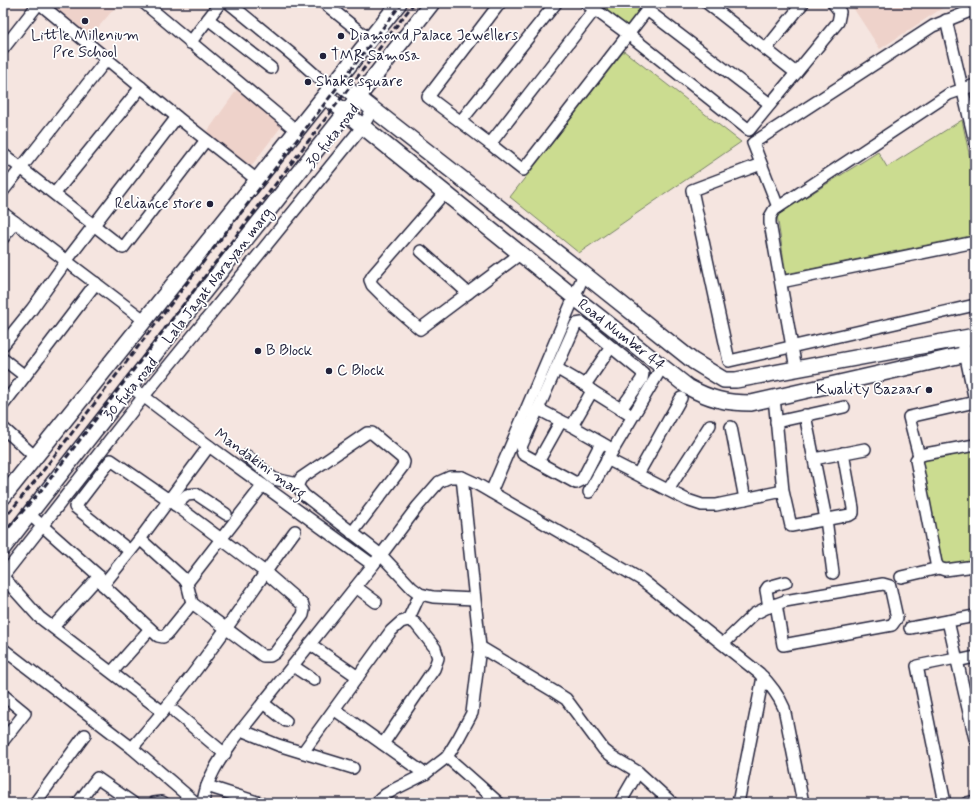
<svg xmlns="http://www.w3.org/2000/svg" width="978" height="806" viewBox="0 0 978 806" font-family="Mynerve,sans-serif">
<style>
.built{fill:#eed2ca}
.green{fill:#cbdc90;stroke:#767f66}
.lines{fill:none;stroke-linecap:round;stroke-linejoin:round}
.street-casing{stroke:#22223b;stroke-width:14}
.secondary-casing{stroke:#22223b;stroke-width:18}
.street{stroke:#fff;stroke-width:11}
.secondary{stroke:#fff;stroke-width:15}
.rail{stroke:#22223b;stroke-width:3;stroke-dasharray:6 3;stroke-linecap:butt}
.poi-dot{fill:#22223b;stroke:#fff;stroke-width:1.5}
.labels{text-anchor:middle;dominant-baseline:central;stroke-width:3.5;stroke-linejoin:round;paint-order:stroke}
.poi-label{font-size:15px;fill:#22223b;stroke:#fff;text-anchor:start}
.street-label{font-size:15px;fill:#22223b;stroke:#fff}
</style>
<rect width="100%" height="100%" fill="#f5e5e0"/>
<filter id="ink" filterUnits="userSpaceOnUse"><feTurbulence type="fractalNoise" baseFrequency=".025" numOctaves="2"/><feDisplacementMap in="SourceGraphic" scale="8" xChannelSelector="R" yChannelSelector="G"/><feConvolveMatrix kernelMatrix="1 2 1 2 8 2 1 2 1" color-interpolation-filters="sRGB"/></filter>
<g filter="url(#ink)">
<g class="built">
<path d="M 45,3 L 119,3 L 89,38 Z"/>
<path d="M 850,3 L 950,3 L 880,49 Z"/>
<path d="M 241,84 L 284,123 L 248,170 L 207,132 Z"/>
</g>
<g class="green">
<path d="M 596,3 L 653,3 L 632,31 Z"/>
<path d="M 624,51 L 741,142 L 579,253 L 510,197 Z"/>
<path d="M 962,120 L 975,182 L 975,235 L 786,274 L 777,215 L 878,152 L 887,167 Z"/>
<path d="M 975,450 L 975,559 L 943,566 L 921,461 Z"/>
</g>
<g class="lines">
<defs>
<g id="street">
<path d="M 39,3 L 177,117 L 252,176"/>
<path d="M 144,3 L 297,131"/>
<path d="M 229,3 L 295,57 L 331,89"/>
<path d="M 324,3 L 364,35"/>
<path d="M 500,3 L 428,97 L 490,144 L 595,9"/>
<path d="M 586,3 L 628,34 L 749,130 L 838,22 L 840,12 L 833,3"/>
<path d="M 707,3 L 796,73"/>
<path d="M 208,19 L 271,68"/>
<path d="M 946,20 L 975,142"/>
<path d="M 190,43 L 220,3"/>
<path d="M 3,49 L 39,3"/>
<path d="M 766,49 L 803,3"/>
<path d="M 461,121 L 556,3"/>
<path d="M 490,144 L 523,170 L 647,10 L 770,104"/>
<path d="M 3,154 L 123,248 L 206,140"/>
<path d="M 761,164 L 692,190 L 729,361 L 975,305"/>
<path d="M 3,191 L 107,59"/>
<path d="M 445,192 L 373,275 L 370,280 L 372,285 L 395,308 L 420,329 L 520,254"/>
<path d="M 55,193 L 141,87"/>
<path d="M 778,207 L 753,143 L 933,26 L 975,9"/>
<path d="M 3,213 L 140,317 L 143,321"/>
<path d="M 3,238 L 15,222"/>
<path d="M 421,251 L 468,293"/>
<path d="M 781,282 L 975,242"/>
<path d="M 962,338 L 975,401"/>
<path d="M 3,345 L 32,309 L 67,260 L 177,117"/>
<path d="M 3,359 L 25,376"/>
<path d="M 556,368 L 585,385"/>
<path d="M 796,369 L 770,223 L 770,217 L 774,210 L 949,94 L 975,85"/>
<path d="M 130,386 L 209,446 L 373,565"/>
<path d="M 592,391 L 585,385 L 611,347"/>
<path d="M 774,397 L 783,491 L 791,526 L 850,515 L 853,513 L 853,508 L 843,453"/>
<path d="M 3,405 L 96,283"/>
<path d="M 538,409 L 561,421"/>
<path d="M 805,415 L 826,519 L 833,573"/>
<path d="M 776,422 L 844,407"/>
<path d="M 731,427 L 745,499"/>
<path d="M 3,428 L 32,454 L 33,458"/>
<path d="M 601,443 L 582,480 L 576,483 L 523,454 L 521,447 L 576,324 L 582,323 L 643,373 L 642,379 L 621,409"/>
<path d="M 975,445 L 925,454 L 919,456 L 916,460 L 936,563 L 939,568 L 945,570 L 975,566"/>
<path d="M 607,446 L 572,426 L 592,391 L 627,413"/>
<path d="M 247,456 L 274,479 L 298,484"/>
<path d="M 919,456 L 909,417 L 975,402"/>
<path d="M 607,459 L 687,500 L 702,505 L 716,505 L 783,491"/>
<path d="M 814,459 L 865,449"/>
<path d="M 538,462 L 561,421 L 572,426"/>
<path d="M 638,474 L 681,398"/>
<path d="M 668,490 L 710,425"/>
<path d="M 491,492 L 584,274"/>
<path d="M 589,492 L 613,450 L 662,367"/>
<path d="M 175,505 L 187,495 L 196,494 L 226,514"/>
<path d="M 29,514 L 99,576 L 103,585 L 158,636 L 163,637 L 167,634 L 192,603"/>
<path d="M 352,533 L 403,466 L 404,462 L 402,458 L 372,433 L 367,433 L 301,478 L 298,484 L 298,487 L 304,495 L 381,555 L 412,588 L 420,594 L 433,597 L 474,599"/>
<path d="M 130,551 L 75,507 L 111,460 L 169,500 L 265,572 L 303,605 L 304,610 L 303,615 L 275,653 L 270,656 L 263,656 L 192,603 L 187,583 L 184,579 L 140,539"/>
<path d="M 3,576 L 144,396 L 363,126 L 373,109"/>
<path d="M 3,577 L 39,617 L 163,712"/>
<path d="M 901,577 L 939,568"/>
<path d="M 187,583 L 263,485"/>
<path d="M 103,585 L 140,539 L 209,446"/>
<path d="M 356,587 L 376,602"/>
<path d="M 769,607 L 766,590 L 768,587 L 786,582"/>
<path d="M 408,620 L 420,594"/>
<path d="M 948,621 L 975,739"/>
<path d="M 53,627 L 99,576"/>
<path d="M 910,628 L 975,616"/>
<path d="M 310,644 L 358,677"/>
<path d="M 723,644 L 754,614 L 766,608 L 785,601 L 883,584 L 890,586 L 897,618 L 892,625 L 783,645 L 776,604"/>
<path d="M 480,647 L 555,692 L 566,699 L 604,750 L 613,757 L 638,772 L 672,803"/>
<path d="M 3,649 L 132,748 L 196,803"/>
<path d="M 957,661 L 975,657"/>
<path d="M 293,666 L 314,680"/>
<path d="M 112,672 L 150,629"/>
<path d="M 3,695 L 25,713 L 3,741"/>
<path d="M 263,703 L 286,721"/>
<path d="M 335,710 L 425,774"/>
<path d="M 175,712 L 225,754"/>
<path d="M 241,730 L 278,745 L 353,768"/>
<path d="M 132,748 C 160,716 187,683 212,648 C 240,610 267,569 295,531"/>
<path d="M 303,752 L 391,631 L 401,622 L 408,620 L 415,623 L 435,648 L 438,658 L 434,669 L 383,744"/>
<path d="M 447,757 L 499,803"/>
<path d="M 207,786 L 260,803"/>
<path d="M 35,803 L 85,735"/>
<path d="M 78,803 L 97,778 L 133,803"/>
<path d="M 154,803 L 162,802 L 164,803"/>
<path d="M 203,803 C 206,778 221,758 235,738 L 381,555 L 418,506 L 439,482 L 450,477 L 462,477 L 475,483 L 642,580 L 759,673 C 770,684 778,694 784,708 L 803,803"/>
<path d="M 376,803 L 385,795 L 395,789 L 425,774 L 447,757 L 458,739 L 472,713 L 480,647 L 462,477"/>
<path d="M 620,803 L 638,772"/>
<path d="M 738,803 L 763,677"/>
<path d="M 945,803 L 917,666 L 956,658"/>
<path d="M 967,803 L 975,801"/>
</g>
<g id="secondary">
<path d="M 337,81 L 584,274 L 693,361 L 724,380 L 736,380 L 975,336"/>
<path d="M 325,96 L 574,297 L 688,387 C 710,399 726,403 751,403 L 975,352"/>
<path d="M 3,497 L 399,3"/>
<path d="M 3,548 C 144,365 290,185 432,3"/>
</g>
</defs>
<use href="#street" class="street-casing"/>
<use href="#secondary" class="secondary-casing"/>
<use href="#street" class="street"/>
<use href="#secondary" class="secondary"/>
<g class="rail">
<path d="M 3,520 L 35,481 L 402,3"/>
<path d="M 3,534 L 43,488 L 414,3"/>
</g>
</g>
</g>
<g class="poi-dot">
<circle cx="85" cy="21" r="4"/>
<circle cx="341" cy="36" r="4"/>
<circle cx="323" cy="56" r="4"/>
<circle cx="308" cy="82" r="4"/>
<circle cx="210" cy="204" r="4"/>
<circle cx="258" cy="351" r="4"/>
<circle cx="329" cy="371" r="4"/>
<circle cx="929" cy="390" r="4"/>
</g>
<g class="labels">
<g class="poi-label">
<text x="85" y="36" text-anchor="middle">Little Millenium<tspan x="85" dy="17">Pre School</tspan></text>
<text x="349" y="36">Diamond Palace Jewellers</text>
<text x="331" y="56">TMR Samosa</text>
<text x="316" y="82">Shake square</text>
<text x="202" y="204" text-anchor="end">Reliance store</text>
<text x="266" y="351">B Block</text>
<text x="337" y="371">C Block</text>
<text x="921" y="390" text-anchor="end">Kwality Bazaar</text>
</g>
<g class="street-label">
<text transform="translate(333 136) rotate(-52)">30 futa road</text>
<text transform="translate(218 276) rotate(-52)">Lala Jagat Narayan marg</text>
<text transform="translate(621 335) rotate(38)">Road Number 44</text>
<text transform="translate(131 389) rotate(-51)">30 futa road</text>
<text transform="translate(260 464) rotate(36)">Mandakini marg</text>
</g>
</g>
<rect width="978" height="806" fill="none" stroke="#fff" stroke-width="16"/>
<rect x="8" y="8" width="962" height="790" fill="none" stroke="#22223b" stroke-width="1.5" filter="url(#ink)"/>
</svg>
